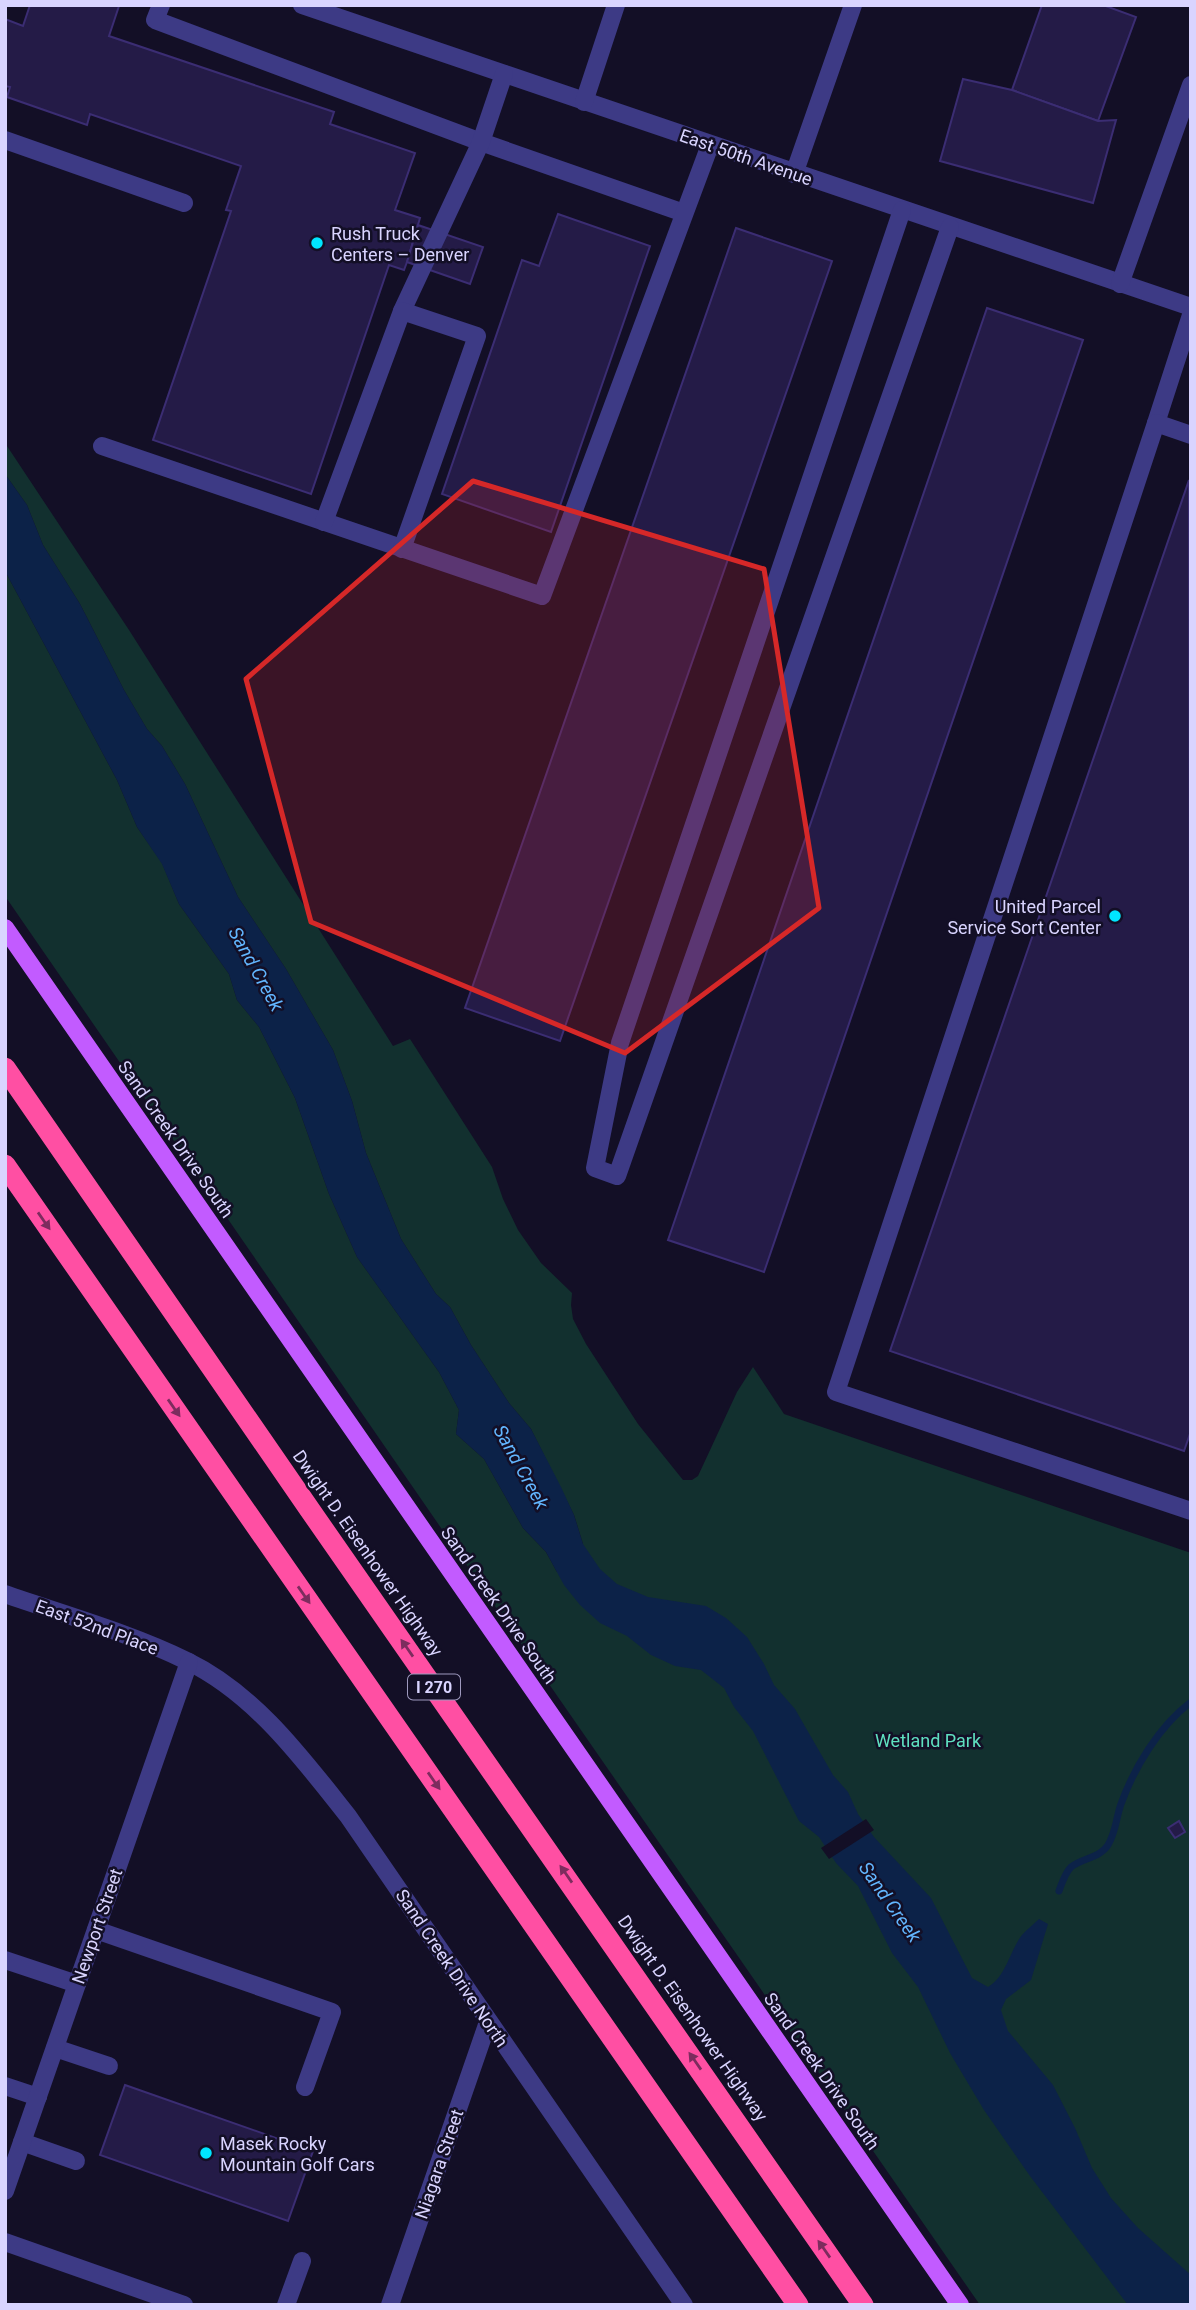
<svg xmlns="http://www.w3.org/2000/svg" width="1196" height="2310" viewBox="0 0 1196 2310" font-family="Roboto,sans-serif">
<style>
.green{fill:#12302f}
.water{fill:#0c2248}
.pier{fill:#130f26}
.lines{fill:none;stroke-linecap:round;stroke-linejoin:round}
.stream{stroke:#0c2248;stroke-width:7}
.building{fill:#241b47;stroke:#3b2d73;stroke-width:2}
.minor{stroke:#3d3a85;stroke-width:18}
.major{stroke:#c25bff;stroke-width:18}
.highway{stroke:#ff4fa3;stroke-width:21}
.oneway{fill:#7d2c5e}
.marked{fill:#d62828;fill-opacity:0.2;stroke:#d62828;stroke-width:5;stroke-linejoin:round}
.poi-dot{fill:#00e5ff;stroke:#130f26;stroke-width:2.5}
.labels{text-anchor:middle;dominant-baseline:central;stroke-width:5;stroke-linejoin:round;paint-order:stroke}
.shield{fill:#130f26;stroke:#9e99be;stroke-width:2}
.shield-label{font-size:16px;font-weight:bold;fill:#d9d4ff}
.street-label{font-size:18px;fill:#d9d4ff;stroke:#130f26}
.poi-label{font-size:18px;fill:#d9d4ff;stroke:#130f26;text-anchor:start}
.park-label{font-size:18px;fill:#5fe0c0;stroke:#130f26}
.water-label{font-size:19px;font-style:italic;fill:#62b6ff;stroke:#130f26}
</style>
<rect width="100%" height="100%" fill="#130f26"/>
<path class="green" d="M 5,443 L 129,630 L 393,1046 L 410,1039 L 492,1167 L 503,1199 L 518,1230 L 541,1263 L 572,1293 L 571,1305 L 573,1319 L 586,1344 L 638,1424 L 683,1480 L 692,1480 L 698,1476 L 737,1392 L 753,1367 L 784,1414 L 1191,1553 L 1191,2305 L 980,2305 L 499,1612 L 5,896 L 5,571 L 117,780 L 137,827 L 162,863 L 179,904 L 229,974 L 237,1000 L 259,1027 L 295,1098 L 329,1194 L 357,1257 L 439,1372 L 459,1410 L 456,1434 L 484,1459 L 523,1528 L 546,1552 L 557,1572 L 583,1544 L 574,1515 L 531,1429 L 509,1403 L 471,1345 L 450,1307 L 436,1294 L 401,1239 L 366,1153 L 352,1101 L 333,1050 L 286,969 L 238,897 L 185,784 L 162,746 L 147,729 L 124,690 L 80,604 L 43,545 L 27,505 L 5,474 Z"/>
<path class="water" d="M 5,474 L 27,505 L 43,545 L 80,604 L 124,690 L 147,729 L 162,746 L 185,784 L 238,897 L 286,969 L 333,1050 L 352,1101 L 366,1153 L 401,1239 L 436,1294 L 450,1307 L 471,1345 L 509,1403 L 531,1429 L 561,1487 L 574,1515 L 583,1544 L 600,1569 L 617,1584 L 648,1597 L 706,1606 L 726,1618 L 747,1637 L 764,1664 L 774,1685 L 795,1709 L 833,1775 L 848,1792 L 858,1814 L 874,1837 L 931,1898 L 972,1978 L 988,1987 C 1007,1975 1009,1952 1022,1935 C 1027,1929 1034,1924 1039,1919 L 1048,1924 L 1031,1980 L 1006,1999 L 1001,2010 L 1008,2031 L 1053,2085 L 1075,2128 L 1092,2168 L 1111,2198 L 1138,2228 L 1191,2275 L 1191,2305 L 1128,2305 L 1030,2176 L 984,2110 L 950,2053 L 918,1987 L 892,1953 L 858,1886 L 836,1863 L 819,1837 L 799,1821 L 753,1731 L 734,1707 L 724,1688 L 701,1670 L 675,1666 L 651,1655 L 627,1636 L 600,1623 L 580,1605 L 564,1585 L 546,1552 L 523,1528 L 484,1459 L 456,1434 L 459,1410 L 439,1372 L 357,1257 L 329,1194 L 295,1098 L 259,1027 L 237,1000 L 229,974 L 179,904 L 162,864 L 137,827 L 117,780 L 5,571 Z"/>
<path class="pier" d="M 866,1819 L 874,1830 L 829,1859 L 821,1848 Z"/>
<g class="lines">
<path class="stream" d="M 1059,1891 C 1062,1883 1065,1873 1071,1867 C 1082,1858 1100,1858 1108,1845 C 1116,1832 1116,1818 1121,1804 C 1134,1768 1159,1726 1191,1702"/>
</g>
<g class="building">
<path d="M 30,5 L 119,6 L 109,36 L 334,112 L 330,124 L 415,153 L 395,210 L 420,218 L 407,262 L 404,270 L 389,265 L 311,494 L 153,440 L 231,211 L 226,210 L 241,166 L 90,114 L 87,125 L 7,97 L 10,87 L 5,86 L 5,19 L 23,26 Z"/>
<path d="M 1042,5 L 1103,5 L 1136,17 L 1098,121 L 1012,90 Z"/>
<path d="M 963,79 L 1012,90 L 1098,121 L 1116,120 L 1093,203 L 940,161 Z"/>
<path d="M 558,214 L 650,246 L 551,532 L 442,494 L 522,260 L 539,266 Z"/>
<path d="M 418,225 L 483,247 L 470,284 L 407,262 Z"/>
<path d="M 736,228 L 832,261 L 560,1041 L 465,1008 Z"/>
<path d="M 987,308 L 1083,340 L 764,1272 L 668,1240 Z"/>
<path d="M 1189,480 L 1191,1431 L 1184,1451 L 890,1351 Z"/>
<path d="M 1179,1821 L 1185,1832 L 1175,1838 L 1168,1828 Z"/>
<path d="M 125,2085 L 313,2151 L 288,2221 L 100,2155 Z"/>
</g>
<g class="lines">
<g class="minor">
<path d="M 161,5 L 155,20 L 481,142 L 684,213"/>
<path d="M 302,5 L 1191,307"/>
<path d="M 584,102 L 616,5"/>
<path d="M 5,140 L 184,203"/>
<path d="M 794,174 L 853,5"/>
<path d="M 902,210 L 620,1043 L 595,1168 L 617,1176 L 950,227"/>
<path d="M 1120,284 L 1191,85"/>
<path d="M 402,311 L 481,142 L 504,74"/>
<path d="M 1156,423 L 1191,315"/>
<path d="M 1191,435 L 1156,423 L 836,1392 L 1191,1511"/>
<path d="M 102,446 L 542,596 L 710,145"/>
<path d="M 324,522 L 402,311 L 477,336 L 402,549"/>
<path d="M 5,1594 C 65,1615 130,1633 187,1661 C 255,1694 302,1758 348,1816 L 684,2305"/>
<path d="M 96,1930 L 332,2012 L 305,2087"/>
<path d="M 5,1960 L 77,1984"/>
<path d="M 55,2048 L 109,2066"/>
<path d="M 5,2086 L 38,2097"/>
<path d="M 22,2142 L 76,2161"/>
<path d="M 5,2191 L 189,1662"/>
<path d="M 5,2242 L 184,2305"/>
<path d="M 286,2305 L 302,2261"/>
<path d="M 390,2305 L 488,2022"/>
</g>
<path class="major" d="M 5,928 L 960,2305"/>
<g class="highway">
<path d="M 5,1068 L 310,1510 L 863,2305"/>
<path d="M 5,1165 L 798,2305"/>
</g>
</g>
<defs><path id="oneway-solid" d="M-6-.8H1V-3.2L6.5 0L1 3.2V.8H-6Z" transform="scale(1.75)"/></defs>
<g class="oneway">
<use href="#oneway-solid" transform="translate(44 1221) rotate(55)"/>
<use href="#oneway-solid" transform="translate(174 1408) rotate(55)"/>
<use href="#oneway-solid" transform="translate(304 1595) rotate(55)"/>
<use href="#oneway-solid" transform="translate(407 1648) rotate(-125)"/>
<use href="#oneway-solid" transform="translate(434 1781) rotate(55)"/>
<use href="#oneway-solid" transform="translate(566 1874) rotate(-125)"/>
<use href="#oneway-solid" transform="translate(695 2061) rotate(-125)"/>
<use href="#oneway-solid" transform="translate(824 2249) rotate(-125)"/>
</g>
<path class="marked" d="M 473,481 L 764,569 L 819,908 L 625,1053 L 311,922 L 246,679 Z"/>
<g class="poi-dot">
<circle cx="317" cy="243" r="7"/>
<circle cx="1115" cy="916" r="7"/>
<circle cx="206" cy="2153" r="7"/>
</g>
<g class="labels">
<rect class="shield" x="408" y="1674.5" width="52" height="25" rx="5"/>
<g class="shield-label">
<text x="434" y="1687">I 270</text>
</g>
<g class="street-label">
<text transform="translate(746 157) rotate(19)">East 50th Avenue</text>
<text transform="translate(176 1139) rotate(55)">Sand Creek Drive South</text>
<text transform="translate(368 1553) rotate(55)">Dwight D. Eisenhower Highway</text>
<text transform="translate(499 1605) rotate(55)">Sand Creek Drive South</text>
<text transform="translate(97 1627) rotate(20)">East 52nd Place</text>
<text transform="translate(97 1926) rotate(-71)">Newport Street</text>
<text transform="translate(452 1968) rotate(56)">Sand Creek Drive North</text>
<text transform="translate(693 2018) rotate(55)">Dwight D. Eisenhower Highway</text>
<text transform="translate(822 2071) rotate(55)">Sand Creek Drive South</text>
<text transform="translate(439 2164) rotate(-71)">Niagara Street</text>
</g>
<g class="poi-label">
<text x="331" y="233">Rush Truck<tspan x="331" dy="21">Centers – Denver</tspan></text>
<text x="1101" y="906" text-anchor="end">United Parcel<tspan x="1101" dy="21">Service Sort Center</tspan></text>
<text x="220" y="2143">Masek Rocky<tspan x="220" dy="21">Mountain Golf Cars</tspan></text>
</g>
<g class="park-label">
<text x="928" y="1740">Wetland Park</text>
</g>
<g class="water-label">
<text transform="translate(256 969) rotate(61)">Sand Creek</text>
<text transform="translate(521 1467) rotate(61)">Sand Creek</text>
<text transform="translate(890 1902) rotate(55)">Sand Creek</text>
</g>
</g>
<rect width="1196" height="2310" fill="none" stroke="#d9d4ff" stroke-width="14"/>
</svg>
